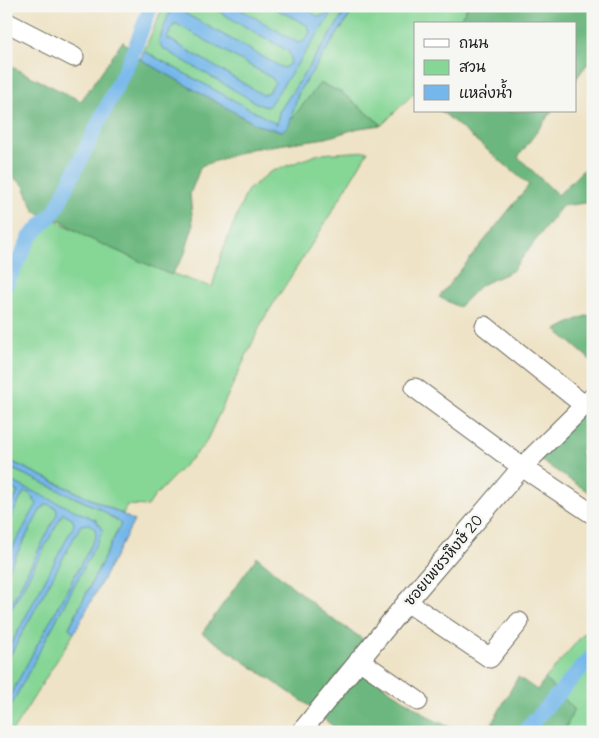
<svg xmlns="http://www.w3.org/2000/svg" width="599" height="738" viewBox="0 0 599 738" font-family="Delius,'Playpen Sans Thai',sans-serif">
<style>
.green{fill:#86d696;stroke:#517959}
.forest{fill:#6cb77f;stroke:#446a4e}
.water{fill:#75b7ea;stroke:#486a83;fill-rule:evenodd}
.lines{fill:none;stroke-linecap:round;stroke-linejoin:round}
.canal{stroke:#75b7ea;stroke-width:15}
.minor-casing{stroke:#666258;stroke-width:21}
.minor{stroke:#fff;stroke-width:19}
.labels{text-anchor:middle;dominant-baseline:central;stroke-width:5;stroke-linejoin:round;paint-order:stroke}
.street-label{font-size:15px;fill:#1c1c1c;stroke:#f6f6f2}
</style>
<rect width="100%" height="100%" fill="#f6f6f2"/>
<filter id="ink" filterUnits="userSpaceOnUse"><feTurbulence type="fractalNoise" baseFrequency=".02" numOctaves="2"/><feDisplacementMap in="SourceGraphic" scale="10" xChannelSelector="R" yChannelSelector="G"/><feConvolveMatrix kernelMatrix="1 2 1 2 8 2 1 2 1" color-interpolation-filters="sRGB"/></filter>
<filter id="wash" filterUnits="userSpaceOnUse"><feTurbulence type="fractalNoise" baseFrequency=".0096" numOctaves="4" result="noise"/><feDisplacementMap in="SourceGraphic" scale="20" xChannelSelector="R" yChannelSelector="G"/><feGaussianBlur stdDeviation="1.12" result="paint"/><feColorMatrix in="noise" values="0 0 0 0 0 0 0 0 0 0 0 0 0 0 0 0 0 1.4 0 .05"/><feComposite in="paint" operator="in"/></filter>
<g filter="url(#wash)">
<rect width="100%" height="100%" fill="#eee3c6"/>
<g class="green">
<path d="M 163,6 L 349,6 L 279,112 L 277,125 L 144,51 Z"/>
<path d="M 356,6 L 468,6 L 457,24 L 415,24 L 415,92 L 382,125 L 341,92 L 289,125 L 299,91 Z"/>
<path d="M 368,151 L 324,225 L 263,320 L 205,444 L 154,497 L 148,506 L 127,505 L 123,514 L 6,459 L 6,295 L 33,240 L 52,218 C 103,246 156,270 212,287 L 222,252 L 247,191 L 270,172 L 319,154 Z"/>
<path d="M 6,466 L 100,509 L 121,524 L 69,628 L 74,633 L 12,732 L 6,732 Z"/>
<path d="M 587,630 L 593,634 L 593,732 L 564,732 L 574,709 L 545,679 Z"/>
</g>
<g class="forest">
<path d="M 468,6 L 593,6 L 593,66 L 588,63 L 575,80 L 575,24 L 457,24 Z"/>
<path d="M 123,41 L 140,59 L 257,125 L 282,131 L 320,83 L 341,92 L 382,125 L 359,128 L 326,138 L 250,149 L 201,166 L 190,194 L 193,226 L 184,256 L 171,275 L 86,237 L 62,221 L 35,212 L 23,184 L 6,173 L 6,64 L 81,101 Z"/>
<path d="M 441,111 L 552,111 L 518,157 L 558,195 L 593,160 L 593,202 L 562,206 L 512,271 L 481,285 L 459,307 L 439,297 L 529,185 Z"/>
<path d="M 593,314 L 593,362 L 556,330 L 580,318 Z"/>
<path d="M 593,385 L 593,437 L 580,452 L 593,475 L 593,495 L 540,460 Z"/>
<path d="M 257,557 L 328,616 L 366,641 L 311,707 L 202,633 Z"/>
<path d="M 361,670 L 432,719 L 460,732 L 341,732 L 321,717 Z"/>
<path d="M 518,677 L 537,690 L 545,679 L 574,709 L 564,732 L 479,732 L 490,727 Z"/>
</g>
<g class="water">
<path d="M 174,6 L 182,6 L 186,14 L 283,68 L 290,64 L 291,58 L 288,51 L 209,6 L 235,6 L 298,43 L 304,41 L 310,32 L 307,25 L 270,6 L 301,6 L 319,17 L 329,13 L 329,6 L 337,6 L 268,107 L 260,105 L 162,48 L 159,41 L 168,16 ZM 175,23 L 272,78 L 275,83 L 268,93 L 263,95 L 167,38 Z"/>
<path d="M 349,6 L 356,6 L 299,91 L 289,125 L 282,131 L 257,125 L 140,59 L 144,51 L 277,124 L 279,112 Z"/>
<path d="M 6,459 L 122,514 L 134,521 L 74,633 L 69,628 L 121,524 L 100,509 L 6,466 Z"/>
<path d="M 6,479 L 96,520 L 103,531 L 6,715 L 6,703 L 96,536 L 95,529 L 89,524 L 81,525 L 6,663 L 6,654 L 74,525 L 72,518 L 63,513 L 6,619 L 6,614 L 57,514 L 56,508 L 47,504 L 41,509 L 6,574 L 6,559 L 37,504 L 29,493 L 24,492 L 6,527 L 6,516 L 18,492 L 6,486 Z"/>
</g>
<g class="lines">
<g class="canal">
<path d="M 6,285 L 30,237 L 55,211 L 132,55 L 151,6"/>
<path d="M 524,732 L 593,655"/>
</g>
</g>
</g>
<g filter="url(#ink)">
<g class="lines">
<defs>
<g id="minor">
<path d="M 6,22 L 74,57"/>
<path d="M 485,326 L 584,405"/>
<path d="M 415,388 L 522,467 L 591,513"/>
<path d="M 407,602 L 490,658 L 519,622"/>
<path d="M 359,660 L 418,701"/>
<path d="M 301,732 L 407,602 L 522,467 L 593,397"/>
</g>
</defs>
<use href="#minor" class="minor-casing"/>
<use href="#minor" class="minor"/>
</g>
</g>
<g class="labels">
<g class="street-label">
<text transform="translate(443 560) rotate(-50)">ซอยเพชรหึงษ์ 20</text>
</g>
</g>
<rect width="599" height="738" fill="none" stroke="#f6f6f2" stroke-width="25"/>
<rect x="414" y="22" width="162" height="90" fill="#f6f6f2" stroke="#9f9f9c"/>
<rect x="424" y="39" width="25" height="8" fill="#ffffff" stroke="#9f9f9c"/>
<text x="459" y="48" font-size="15" fill="#1c1c1c">ถนน</text>
<rect x="424" y="60" width="25" height="15" fill="#86d696" stroke="#9f9f9c"/>
<text x="459" y="72" font-size="15" fill="#1c1c1c">สวน</text>
<rect x="424" y="85" width="25" height="15" fill="#75b7ea" stroke="#9f9f9c"/>
<text x="459" y="98" font-size="15" fill="#1c1c1c">แหล่งน้ำ</text>
</svg>
